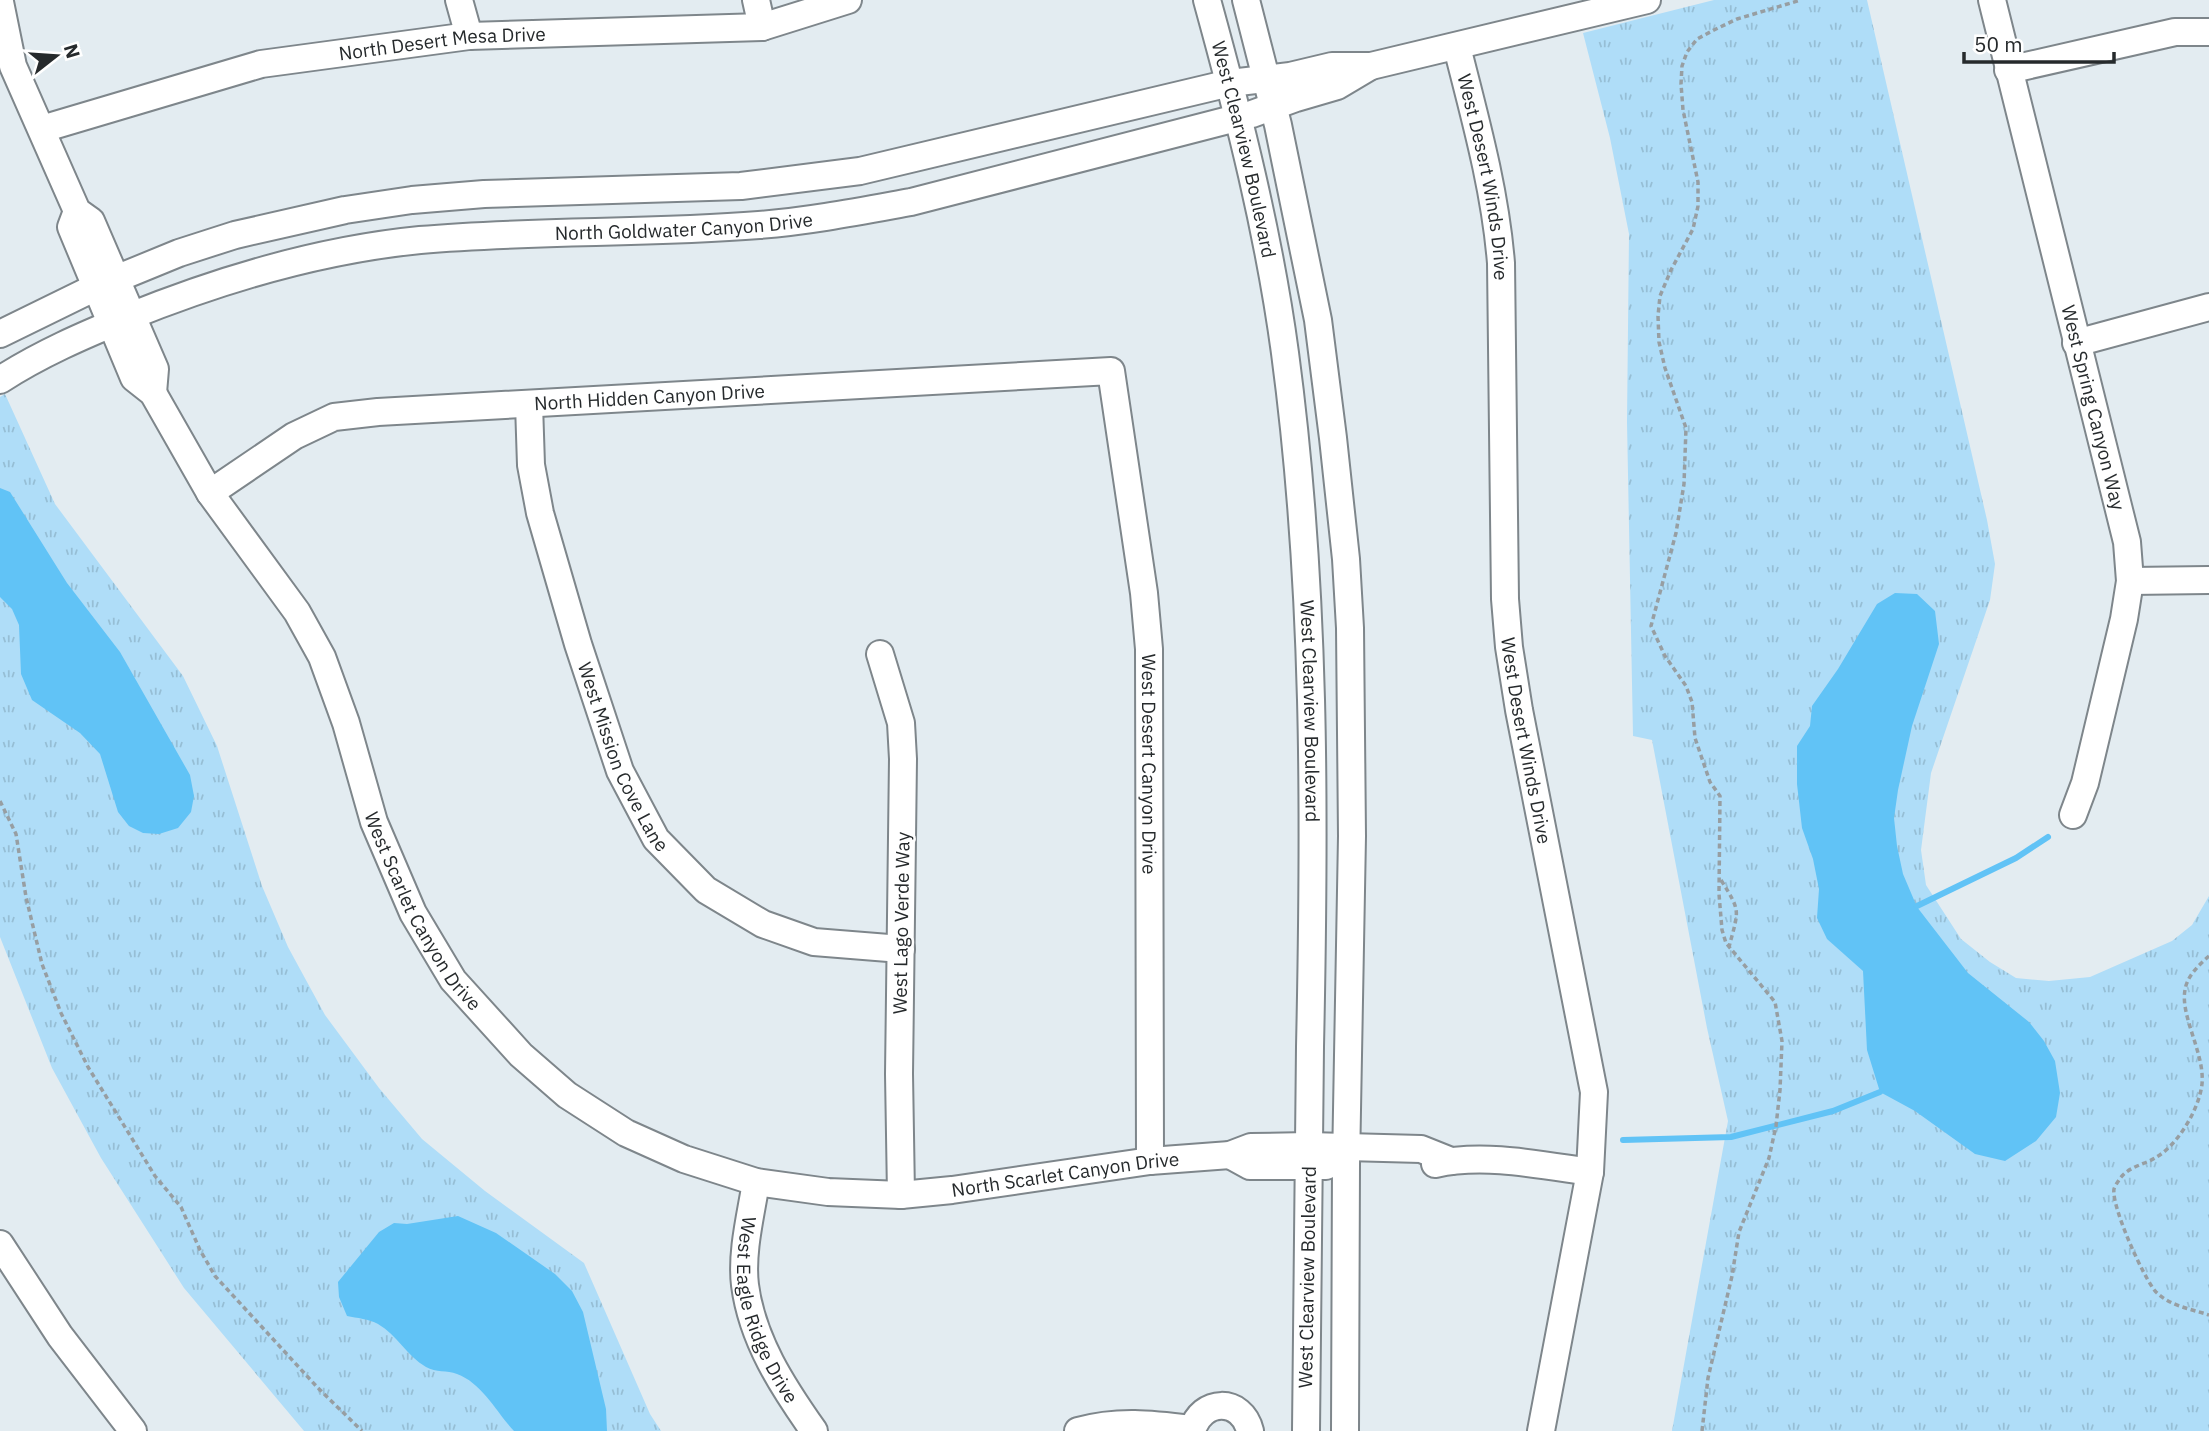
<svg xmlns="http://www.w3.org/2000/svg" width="2209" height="1431" viewBox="0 0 2209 1431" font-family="'IBM Plex Sans',sans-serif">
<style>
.grass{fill:url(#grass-tufts)}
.water{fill:#61c3f6}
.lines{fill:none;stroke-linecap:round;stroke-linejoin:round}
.stream{stroke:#61c3f6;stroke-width:6}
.minor-casing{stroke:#7e868b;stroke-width:30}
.path{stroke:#979ea2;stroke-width:3.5;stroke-dasharray:5 3.5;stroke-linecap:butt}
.minor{stroke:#fff;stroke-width:26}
.labels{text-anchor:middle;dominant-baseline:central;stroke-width:5;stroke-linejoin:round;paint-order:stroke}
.street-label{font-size:19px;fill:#262a2c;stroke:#fff}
</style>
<defs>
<pattern id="grass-tufts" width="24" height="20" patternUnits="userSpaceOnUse" patternTransform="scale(1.75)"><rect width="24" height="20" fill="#afddf8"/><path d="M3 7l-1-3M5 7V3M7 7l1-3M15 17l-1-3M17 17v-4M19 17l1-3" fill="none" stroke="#96bed5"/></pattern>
</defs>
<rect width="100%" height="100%" fill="#e3ecf1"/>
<g class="grass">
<path d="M 1714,0 L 1867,0 L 1987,520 L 1995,564 L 1990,600 L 1931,773 L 1921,850 L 1926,885 L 1961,939 L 1990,962 L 2016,978 L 2049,981 L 2090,977 L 2172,941 L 2192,925 L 2209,896 L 2209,1431 L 1672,1431 L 1728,1121 L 1707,1028 L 1652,740 L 1633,736 L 1627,422 L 1629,234 L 1610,138 L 1583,33 Z"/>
<path d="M 5,394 L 55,504 L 183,676 L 217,746 L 262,886 L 288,947 L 325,1015 L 379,1088 L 422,1139 L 485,1191 L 584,1263 L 650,1414 L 661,1431 L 304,1431 L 184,1288 L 101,1158 L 52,1068 L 0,937 L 0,397 Z"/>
</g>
<g class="water">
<path d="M 0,488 L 10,492 L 67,583 L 120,652 L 190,775 L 194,796 L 191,812 L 178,828 L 159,834 L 143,833 L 129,826 L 118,812 L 100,754 L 80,733 L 32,700 L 21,674 L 19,625 L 12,609 L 0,597 Z"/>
<path d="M 1895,593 L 1917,594 L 1935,611 L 1939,644 L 1912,726 L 1898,790 L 1894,818 L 1897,846 L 1903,874 L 1917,907 L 1968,973 L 2029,1022 L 2044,1041 L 2055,1061 L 2060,1093 L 2056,1117 L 2036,1141 L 2005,1161 L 1975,1154 L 1915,1111 L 1880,1092 L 1867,1050 L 1863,971 L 1827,939 L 1817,918 L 1819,889 L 1813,859 L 1802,828 L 1797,784 L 1797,746 L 1810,726 L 1812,706 L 1838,669 L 1877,604 Z"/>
<path d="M 458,1216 L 496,1233 L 555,1274 L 572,1291 L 583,1312 L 606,1409 L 607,1431 L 514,1431 C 497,1413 482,1383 457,1374 C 447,1370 436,1373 426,1367 C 407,1356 397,1335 378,1324 C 369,1319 357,1318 347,1316 L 339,1297 L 338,1282 L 379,1232 L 394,1223 L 407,1224 Z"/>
</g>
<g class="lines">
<g class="stream">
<path d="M 1917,906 L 2016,858 L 2048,837"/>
<path d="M 1623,1140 L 1731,1137 L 1833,1111 L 1880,1092"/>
</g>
<defs>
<g id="minor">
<path d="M 459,0 L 469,36"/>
<path d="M 756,0 L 762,27"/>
<path id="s1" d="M 1207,0 C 1239,116 1269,234 1285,353 C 1316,584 1315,815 1310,1047 C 1308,1175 1307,1303 1306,1431"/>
<path d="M 1246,0 L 1278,125 L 1318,320 L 1333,438 L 1346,559 L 1350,628 L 1352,836 L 1346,1165 L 1345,1431"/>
<path id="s2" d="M 1992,0 L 2127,542 L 2130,581 L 2124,619 L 2085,783 L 2073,815"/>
<path d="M 0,2 L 13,66 L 77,211 L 91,221 L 155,369 L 153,393"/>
<path id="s3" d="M 1457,47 C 1475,118 1495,189 1501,263 L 1505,599 L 1509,647 L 1519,710 L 1594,1092 L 1590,1172 L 1541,1431"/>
<path d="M 2008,70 L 2175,32 L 2209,32"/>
<path id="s4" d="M 42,129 L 261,64 L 469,36 L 762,27 L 848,0"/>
<path id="s5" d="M 77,211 L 71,227 L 134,378 L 153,393 L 210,493 L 297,612 L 322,657 L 346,723 L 374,822 L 413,913 L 453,980 L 521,1055 L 567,1095 L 626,1133 L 684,1159 L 756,1182 L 828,1192 L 901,1195 L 952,1190 L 1150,1161 L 1230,1155 L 1251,1147 L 1309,1146 L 1421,1149 L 1451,1161"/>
<path d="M 0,334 L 96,287 L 179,253 L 235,235 L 345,210 L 412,200 L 484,194 L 741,186 L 860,171 L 1230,83 L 1290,76 L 1332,66 L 1371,66 L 1647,0"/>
<path d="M 2076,343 L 2209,307"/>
<path id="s6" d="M 0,380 C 40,354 84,335 128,317 C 222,279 318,250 420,240 C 532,230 646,234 759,225 C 810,221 861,211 911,202 L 1252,114 L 1296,98 L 1337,86 L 1369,67"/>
<path id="s7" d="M 529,404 L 531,465 L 540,513 L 578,644 L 620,771 L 656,839 L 706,890 L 763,924 L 814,942 L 901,949"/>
<path id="s8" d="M 210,493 L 294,436 L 334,417 L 378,412 L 1111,371 L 1144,593 L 1149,649 L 1150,1161"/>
<path d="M 2130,581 L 2209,580"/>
<path d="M 880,654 L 901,723 L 903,759 L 899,1074 L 901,1195"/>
<path d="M 1230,1155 L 1250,1166 L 1326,1166"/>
<path d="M 1435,1164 C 1484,1153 1541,1165 1590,1172"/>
<path id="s9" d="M 756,1182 C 751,1214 741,1252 745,1285 C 752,1340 783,1387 814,1431"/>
<path d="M 0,1244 L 60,1336 L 133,1431"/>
<path d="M 1078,1431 C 1118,1420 1151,1424 1192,1429"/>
<path d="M 1192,1431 C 1201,1398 1242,1397 1250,1431"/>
</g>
</defs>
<use href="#minor" class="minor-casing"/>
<g class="path">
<path d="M 0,801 L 16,834 L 26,897 L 42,964 L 61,1013 L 88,1067 L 155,1176 L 181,1207 L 200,1250 L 215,1276 L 318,1388 L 362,1431"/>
<path d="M 1721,880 C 1741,912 1739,909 1729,947"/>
<path d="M 2209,956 C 2199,965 2187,976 2185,990 C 2180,1016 2205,1054 2202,1084 C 2199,1110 2177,1146 2155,1158 C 2143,1165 2127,1167 2119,1180 C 2117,1183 2115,1186 2114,1189 C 2111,1206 2144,1279 2156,1292 C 2170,1306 2191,1309 2209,1315"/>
<path d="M 1702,1431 L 1708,1378 L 1732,1276 L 1739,1232 L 1769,1158 L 1776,1126 L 1780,1090 L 1782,1041 L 1775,1002 L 1726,943 L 1722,930 L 1719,894 L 1720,796 L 1710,782 L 1695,738 L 1692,702 L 1686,686 L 1665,656 L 1651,626 L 1676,533 L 1684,484 L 1686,428 L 1665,368 L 1659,342 L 1658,316 L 1660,296 L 1671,270 L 1693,229 L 1698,206 L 1698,182 L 1683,110 L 1681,84 L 1682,66 L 1687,52 L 1697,39 L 1714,30 L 1737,19 L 1801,0"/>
</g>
<use href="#minor" class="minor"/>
</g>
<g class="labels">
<g class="street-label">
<text stroke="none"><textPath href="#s4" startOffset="411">North Desert Mesa Drive</textPath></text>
<text stroke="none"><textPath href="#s1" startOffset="154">West Clearview Boulevard</textPath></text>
<text stroke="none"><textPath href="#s3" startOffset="133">West Desert Winds Drive</textPath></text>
<text stroke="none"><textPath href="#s6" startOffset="710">North Goldwater Canyon Drive</textPath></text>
<text stroke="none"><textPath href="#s8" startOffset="462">North Hidden Canyon Drive</textPath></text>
<text stroke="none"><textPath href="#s2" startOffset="420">West Spring Canyon Way</textPath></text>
<text stroke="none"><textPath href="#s1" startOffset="721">West Clearview Boulevard</textPath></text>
<text stroke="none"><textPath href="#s3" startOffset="700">West Desert Winds Drive</textPath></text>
<text stroke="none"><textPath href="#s7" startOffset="368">West Mission Cove Lane</textPath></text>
<text stroke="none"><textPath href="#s8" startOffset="1320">West Desert Canyon Drive</textPath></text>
<text stroke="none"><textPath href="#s5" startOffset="794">West Scarlet Canyon Drive</textPath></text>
<text transform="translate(901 923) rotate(-89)">West Lago Verde Way</text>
<text stroke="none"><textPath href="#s5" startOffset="1552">North Scarlet Canyon Drive</textPath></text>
<text transform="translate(1307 1277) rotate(-89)">West Clearview Boulevard</text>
<text stroke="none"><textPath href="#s9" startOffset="133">West Eagle Ridge Drive</textPath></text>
</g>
</g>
<g transform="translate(56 56) rotate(73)" stroke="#ffffff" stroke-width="5" paint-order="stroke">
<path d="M0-5L12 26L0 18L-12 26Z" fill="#262a2c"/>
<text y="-10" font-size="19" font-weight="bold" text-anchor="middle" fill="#262a2c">N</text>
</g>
<path d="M1964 52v10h150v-10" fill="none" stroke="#262a2c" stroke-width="3.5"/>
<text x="1974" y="52" font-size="21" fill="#262a2c" stroke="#ffffff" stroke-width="5" paint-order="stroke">50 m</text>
</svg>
